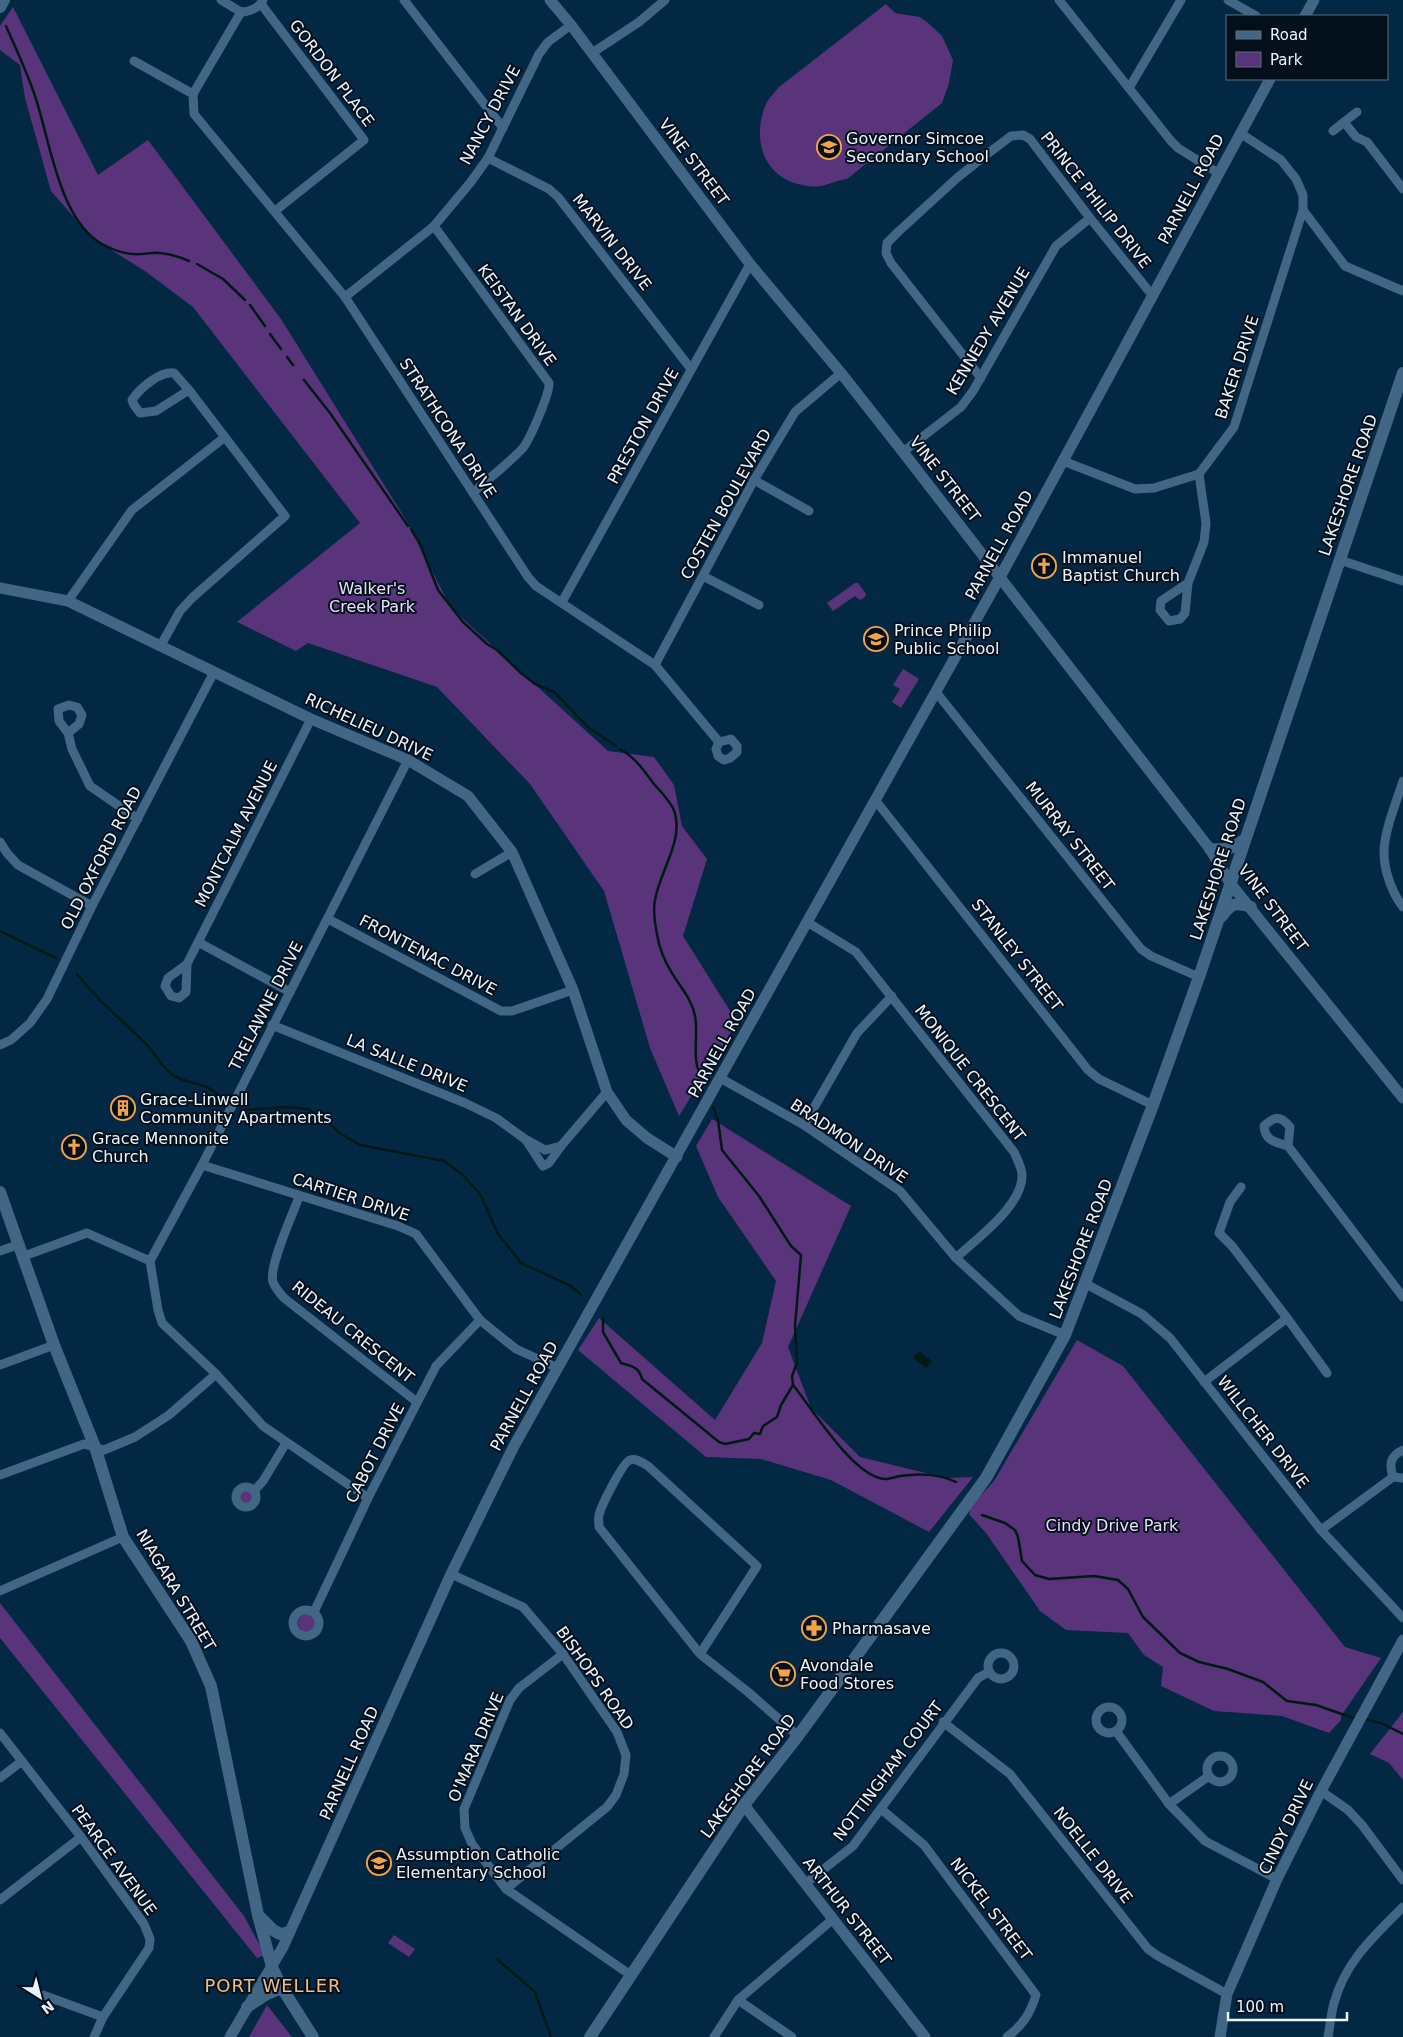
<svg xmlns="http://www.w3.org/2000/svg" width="1403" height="2037" viewBox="0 0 1403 2037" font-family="'DejaVu Sans',sans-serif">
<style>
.green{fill:#59347b}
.water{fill:#001916}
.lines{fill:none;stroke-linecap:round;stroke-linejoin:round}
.stream{stroke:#001916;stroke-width:2.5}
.minor{stroke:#426685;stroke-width:9}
.tertiary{stroke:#426685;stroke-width:11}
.secondary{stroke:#426685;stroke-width:12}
.labels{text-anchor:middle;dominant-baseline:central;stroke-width:4;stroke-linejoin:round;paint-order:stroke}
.street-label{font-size:16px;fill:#ecf4fb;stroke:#03101c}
.poi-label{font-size:16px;fill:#ecf4fb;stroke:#03101c;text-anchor:start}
.park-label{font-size:16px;fill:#eaddf9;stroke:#03101c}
.neighbourhood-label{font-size:18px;letter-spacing:1px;fill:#f6bb82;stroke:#03101c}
</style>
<rect width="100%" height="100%" fill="#032843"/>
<g class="green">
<path d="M 886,4 L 895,13 L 920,17 L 927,22 L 942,36 L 953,60 L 949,83 L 942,103 L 847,179 C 837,180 830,184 821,186 C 813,188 794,184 787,180 C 758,165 754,129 767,102 C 770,97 775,92 779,87 Z"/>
<path d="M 13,7 L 98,175 L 148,140 L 281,319 L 406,520 L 451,608 L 608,751 L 654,757 L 674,785 L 682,826 L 707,859 L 683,936 L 737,1022 L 679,1116 L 650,1048 L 604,891 L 530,784 L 437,687 L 308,643 L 296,651 L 237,622 L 360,523 L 193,307 L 145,271 L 92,238 L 51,191 L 25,98 L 20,65 L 0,50 L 0,26 Z"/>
<path d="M 855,583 L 858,583 L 866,594 L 865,597 L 860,600 L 855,596 L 833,611 L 827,603 Z"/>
<path d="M 903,669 L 919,679 L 901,708 L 892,702 L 900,689 L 893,685 Z"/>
<path d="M 712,1119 L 851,1206 L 788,1347 L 811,1408 L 860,1457 L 946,1478 L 973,1477 L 929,1532 L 831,1480 L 761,1459 L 706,1457 L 578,1350 L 599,1318 L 715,1420 L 762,1343 L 776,1281 L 718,1197 L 696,1146 Z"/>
<path d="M 1077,1340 L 1123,1366 L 1345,1647 L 1381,1658 L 1341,1716 L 1341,1720 L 1329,1733 L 1282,1716 L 1214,1711 L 1161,1686 L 1163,1667 L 1144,1655 L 1128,1633 L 1066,1630 L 1040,1611 L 986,1533 L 969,1514 L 972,1505 L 994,1481 Z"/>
<circle cx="246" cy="1497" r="6"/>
<path d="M 0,1603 L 244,1916 L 265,1955 L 257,1958 L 0,1638 Z"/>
<circle cx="307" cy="1623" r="9"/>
<path d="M 1403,1712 L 1403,1780 L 1389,1763 L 1370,1754 Z"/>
<path d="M 394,1935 L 415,1949 L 409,1957 L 388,1943 Z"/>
<path d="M 267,2005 L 292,2037 L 249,2037 Z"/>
</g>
<path class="water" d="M 919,1351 L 932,1361 L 926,1368 L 913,1358 Z"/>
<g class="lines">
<g class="stream">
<path d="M 6,26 C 16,49 27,72 35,96 C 50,140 59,222 104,245 C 115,251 128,255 141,254 C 147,254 154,252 160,253 C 170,254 180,257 189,261"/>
<path d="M 197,264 L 223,279 L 245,300"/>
<path d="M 250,305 L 265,326"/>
<path d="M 270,334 L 281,349"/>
<path d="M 287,357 L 293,365"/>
<path d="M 304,380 L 330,413 L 408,526"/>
<path d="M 411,529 L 420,544 L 438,590 L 463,622 L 487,644 L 497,650 L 521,673 L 535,684 L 554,692 L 589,728 L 616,746"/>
<path d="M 620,749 C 636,758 644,771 654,784 C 661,792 668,799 673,808 C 686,838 660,870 655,900 C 653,910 655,924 657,934 C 659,947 665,962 672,973 C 680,987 692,999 695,1016 C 699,1037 690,1060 703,1080"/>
<path d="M 0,931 L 56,958"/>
<path d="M 77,974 C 97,1000 122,1020 145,1043 C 155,1052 160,1065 170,1073 C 187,1086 208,1081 221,1098"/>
<path d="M 713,1107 L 718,1120 L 722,1150 L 759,1196 L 791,1246 L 801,1255 L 795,1326 L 797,1363 L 792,1376 L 793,1385 C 812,1408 854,1478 885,1479 C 890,1479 895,1477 900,1476 C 918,1473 940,1474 956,1482"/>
<path d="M 245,1110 L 287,1107 L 308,1109 L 323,1118 L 341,1134 L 360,1145 L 444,1161 L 463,1175 L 480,1194 L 498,1234 L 521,1263 L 571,1286 L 581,1295"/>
<path d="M 603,1318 L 603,1332 L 621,1363 C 632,1366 639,1367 642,1379 L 719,1442 L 725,1444 L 749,1439 L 754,1433 L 760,1434 L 763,1426 L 777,1417 L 781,1405 L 793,1385"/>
<path d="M 982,1515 L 1005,1523 L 1015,1530 L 1018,1537 L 1022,1561 L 1035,1575 L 1049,1579 L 1094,1576 L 1118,1580 L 1128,1589 L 1143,1617 L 1180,1653 L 1199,1662 L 1228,1669 L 1263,1682 L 1287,1701 L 1316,1705 L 1356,1719"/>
<path d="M 1364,1719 L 1381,1723 L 1403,1734"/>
<path d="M 497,1959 L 535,1992 L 551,2037"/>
</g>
<g class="minor">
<path d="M 221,0 L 241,12"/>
<path d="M 404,0 L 503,128"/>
<path d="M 1059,0 L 1171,141 L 1178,148 L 1218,173"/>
<path d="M 1228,0 L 1256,16"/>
<path d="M 261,4 L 364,140 L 275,211"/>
<path d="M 241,12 C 249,12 259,8 263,0"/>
<path d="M 592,53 L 639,22 L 665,0"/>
<path d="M 134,61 L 193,94"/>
<path d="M 1129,88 L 1181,0"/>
<path d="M 193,94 L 194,114 L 345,297 L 528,577 L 536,586 L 655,665 L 719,742 L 716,749 L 718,756 L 724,760 L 730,758 L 737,752 L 737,746 L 731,739 L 719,742"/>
<path d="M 193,94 L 241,12"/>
<path d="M 1357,112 L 1344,122 L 1356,137 L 1367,142 L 1403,189"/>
<path d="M 1333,131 L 1344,122"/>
<path d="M 1240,133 L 1281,160 L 1296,179 L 1303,195 L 1303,210 L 1345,266 L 1403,291"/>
<path d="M 488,158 L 549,189 L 558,197 L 691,369"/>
<path d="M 434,226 L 549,383 C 550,393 530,439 523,448 C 508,464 489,478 473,493"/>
<path d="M 345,297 L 434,226 L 470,183 L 488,158 L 539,54 L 548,42 L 571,25"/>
<path d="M 981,378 L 891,263 L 886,253 L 887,243 L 898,232 L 957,178 L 986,155 L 1011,136 L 1023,135 L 1030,139 L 1090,218 L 1152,295"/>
<path d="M 903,452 L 961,407 L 973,391 L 1056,246 L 1090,218"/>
<path d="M 1063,461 L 1135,489 L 1154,488 L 1199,474 L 1234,427 L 1303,210"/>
<path d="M 754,480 L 809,511"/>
<path d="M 1340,560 L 1403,581"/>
<path d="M 703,576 L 759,605"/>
<path d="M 1188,583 L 1185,613 L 1180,619 L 1169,621 L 1160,610 L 1161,601 L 1188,583 L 1204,542 L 1206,523 L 1199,474"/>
<path d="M 68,601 L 132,510 L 225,437"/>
<path d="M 562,602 L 750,264"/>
<path d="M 161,645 L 180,611 L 192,598 L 285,516 L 189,390 L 174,373 C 160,371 140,388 132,400 L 134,405 L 140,413 L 156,411 L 189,390"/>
<path d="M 655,665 L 754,480 L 795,412 L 841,373"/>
<path d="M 936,692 L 1141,949 L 1151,956 L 1199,977"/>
<path d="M 68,733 L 59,721 L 58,709 L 69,705 L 77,707 L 82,715 L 79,724 L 68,733 L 72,749 L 90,786 L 138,819"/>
<path d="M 1403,781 C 1397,800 1388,821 1385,841 C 1381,863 1390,890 1403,907"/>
<path d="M 876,801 L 1088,1070 L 1099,1079 L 1153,1105"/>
<path d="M 0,842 L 7,853 L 18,865 L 92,906"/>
<path d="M 475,874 L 512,852"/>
<path d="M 328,919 L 501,1011 L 512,1011 L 573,990"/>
<path d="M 807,922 L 856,952 L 1014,1152 C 1017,1159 1021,1166 1022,1174 C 1024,1205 976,1239 956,1258"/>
<path d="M 198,942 L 290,992"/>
<path d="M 187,964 L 186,992 L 179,998 L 171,996 L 165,986 L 168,978 L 187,964 L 311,719"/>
<path d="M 272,1025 L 465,1103 L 496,1118 L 525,1139 L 545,1150 L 561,1146"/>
<path d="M 0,1045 L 11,1040 L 30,1023 L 47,999 L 92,906 L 214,672"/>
<path d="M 720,1078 L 804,1125 L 900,1191 L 956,1258 L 1019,1316 L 1065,1335"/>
<path d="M 804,1125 L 857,1033 L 892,996"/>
<path d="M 526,1140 L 543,1166 L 549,1163 L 561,1146 L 607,1092"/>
<path d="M 1288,1146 L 1290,1127 C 1280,1115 1275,1116 1264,1126 C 1265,1141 1275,1142 1288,1146 L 1403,1297"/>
<path d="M 202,1165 L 398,1226 L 416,1234 L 480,1320 L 516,1349 L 558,1368"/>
<path d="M 1241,1187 L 1230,1202 L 1219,1233 L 1232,1246 L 1287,1318"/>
<path d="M 299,1197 C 293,1213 268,1268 273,1282 C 275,1288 280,1293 284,1298 L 417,1402"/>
<path d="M 0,1251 L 20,1244"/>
<path d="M 24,1256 L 87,1233 L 150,1261"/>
<path d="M 1086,1284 L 1142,1314 L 1170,1338 L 1321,1530 L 1403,1618"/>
<path d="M 0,1365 L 54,1345"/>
<path d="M 1204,1382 L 1287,1318 L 1327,1373"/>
<path d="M 0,1475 L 84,1444 L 104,1450 L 135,1437 L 169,1415 L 216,1374"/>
<path d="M 1393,1477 C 1389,1464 1390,1456 1403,1450"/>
<circle cx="246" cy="1497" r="10"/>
<path d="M 254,1491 L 263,1481 L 286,1443"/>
<path d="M 368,1498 L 263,1426 L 216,1374 L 162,1323 L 158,1310 L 150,1261 L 202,1165 L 408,760"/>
<path d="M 1321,1530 L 1393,1477 L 1403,1478"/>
<path d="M 451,1574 L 523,1607 L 563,1654 L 617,1732 L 626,1755 L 624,1774 L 616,1795 L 607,1807 L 506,1889"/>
<path d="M 0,1591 L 123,1537"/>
<circle cx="306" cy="1623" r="13"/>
<path d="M 314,1612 L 368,1498 L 436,1366 L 480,1320"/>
<circle cx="1001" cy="1666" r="13"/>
<path d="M 563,1654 L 519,1688 L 510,1700 L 464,1809 L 465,1828 L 472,1844 L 506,1889 L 632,1976"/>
<path d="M 700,1654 L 757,1566 L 648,1466 C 643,1463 636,1458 630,1460 C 623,1462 601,1506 599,1515 C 598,1519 599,1523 599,1527 L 700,1654 L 748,1692 L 798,1736"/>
<circle cx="1109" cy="1720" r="13"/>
<path d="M 943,1722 L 1010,1774 L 1148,1949 L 1158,1956 L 1227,1994"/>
<path d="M 1116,1731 L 1169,1804 L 1205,1841 L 1277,1879"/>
<path d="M 0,1733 L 81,1837 L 144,1924 L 150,1939 L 149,1948 L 103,2017 L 94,2037"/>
<circle cx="1220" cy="1769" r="13"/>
<path d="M 0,1778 L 22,1761"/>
<path d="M 1321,1791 L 1348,1810 L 1362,1825 L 1403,1880"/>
<path d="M 1169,1804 L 1209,1776"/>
<path d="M 881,1809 L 924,1845 L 1036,1995 C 1030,2014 1023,2025 1007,2037"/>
<path d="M 805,1884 L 853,1846 L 978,1678 L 989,1672"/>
<path d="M 0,1900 L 81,1837"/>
<path d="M 43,1995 L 103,2017"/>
<path d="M 738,2000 L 792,2037"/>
<path d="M 714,2037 L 738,2000 L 833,1919"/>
<path d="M 1328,2037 C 1330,2026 1331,2014 1334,2003 C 1345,1962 1374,1936 1403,1907"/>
</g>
<g class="tertiary">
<path d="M 550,0 L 571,25 L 750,264 L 841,373 L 903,452 L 1210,849 L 1230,883 L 1403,1098"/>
<path d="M 1305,16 L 1314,0"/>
<path d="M 0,588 L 68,601 L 311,719 L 408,760 L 468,796 L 512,852 L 573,990 L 607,1092 L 626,1120 L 647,1138 L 677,1157"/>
<path d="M 744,1805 L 925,2037"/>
<path d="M 230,2037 L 283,1947 L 451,1574 L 514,1446 L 1005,568 L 1270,79"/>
<path d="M 1220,2037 L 1227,1994 L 1277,1879 L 1321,1791 L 1403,1640"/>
</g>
<g class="secondary">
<path d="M 0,7 L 4,0"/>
<path d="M 1210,849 C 1225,850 1233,849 1244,840"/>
<path d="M 1221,917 C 1232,903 1234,902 1251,907"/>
<path d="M 0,1192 L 54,1345 L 95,1447 L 123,1537 L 191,1641 L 211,1686 L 258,1915 L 272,1967 L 282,1988 L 313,2037"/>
<path d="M 260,1917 L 273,1930 L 280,1934 L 289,1932"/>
<path d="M 247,2007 L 267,1994 L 282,1988"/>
<path d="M 590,2037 L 744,1805 L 798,1736 L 986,1478 L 1065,1335 L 1153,1105 L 1199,977 L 1403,373"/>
</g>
</g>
<defs>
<symbol id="school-ring" viewBox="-11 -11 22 22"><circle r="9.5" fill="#03101c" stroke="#f5a346" stroke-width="1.5"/><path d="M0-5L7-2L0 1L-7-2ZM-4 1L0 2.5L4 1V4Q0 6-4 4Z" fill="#f5a346"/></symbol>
<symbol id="church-ring" viewBox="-11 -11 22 22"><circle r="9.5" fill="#03101c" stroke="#f5a346" stroke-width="1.5"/><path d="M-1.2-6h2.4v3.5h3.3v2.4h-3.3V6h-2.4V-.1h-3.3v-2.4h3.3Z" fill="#f5a346"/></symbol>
<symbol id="building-ring" viewBox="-11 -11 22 22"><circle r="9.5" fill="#03101c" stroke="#f5a346" stroke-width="1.5"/><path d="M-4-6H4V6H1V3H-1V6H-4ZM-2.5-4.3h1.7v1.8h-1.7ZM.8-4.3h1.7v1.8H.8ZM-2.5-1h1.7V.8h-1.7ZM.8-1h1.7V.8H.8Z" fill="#f5a346"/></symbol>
<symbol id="pharmacy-ring" viewBox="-11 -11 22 22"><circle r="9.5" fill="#03101c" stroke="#f5a346" stroke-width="1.5"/><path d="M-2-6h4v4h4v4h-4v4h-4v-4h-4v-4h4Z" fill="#f5a346"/></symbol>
<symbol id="supermarket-ring" viewBox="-11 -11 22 22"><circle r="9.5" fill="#03101c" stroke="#f5a346" stroke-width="1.5"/><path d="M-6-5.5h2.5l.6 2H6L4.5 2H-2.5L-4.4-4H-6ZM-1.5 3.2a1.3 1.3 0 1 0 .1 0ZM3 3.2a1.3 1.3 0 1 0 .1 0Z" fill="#f5a346"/></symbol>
</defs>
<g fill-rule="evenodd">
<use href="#school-ring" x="815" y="133" width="28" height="28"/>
<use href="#church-ring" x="1030" y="552" width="28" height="28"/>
<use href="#school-ring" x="862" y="625" width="28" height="28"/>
<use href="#building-ring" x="109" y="1094" width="28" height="28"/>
<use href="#church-ring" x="60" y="1133" width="28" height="28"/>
<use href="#pharmacy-ring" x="800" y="1614" width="28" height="28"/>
<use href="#supermarket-ring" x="769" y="1660" width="28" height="28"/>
<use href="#school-ring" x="365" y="1849" width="28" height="28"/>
</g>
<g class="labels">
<g class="street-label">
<text transform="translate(332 73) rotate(53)">GORDON PLACE</text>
<text transform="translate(490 115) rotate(-62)">NANCY DRIVE</text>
<text transform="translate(694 162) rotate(53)">VINE STREET</text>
<text transform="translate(1191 189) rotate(-62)">PARNELL ROAD</text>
<text transform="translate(1096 200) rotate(52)">PRINCE PHILIP DRIVE</text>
<text transform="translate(612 242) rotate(52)">MARVIN DRIVE</text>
<text transform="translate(517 315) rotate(54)">KEISTAN DRIVE</text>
<text transform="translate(988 331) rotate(-59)">KENNEDY AVENUE</text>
<text transform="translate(1237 367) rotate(-72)">BAKER DRIVE</text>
<text transform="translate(643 426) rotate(-61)">PRESTON DRIVE</text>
<text transform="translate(448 428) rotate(57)">STRATHCONA DRIVE</text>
<text transform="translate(945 479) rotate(52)">VINE STREET</text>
<text transform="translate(1348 485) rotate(-71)">LAKESHORE ROAD</text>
<text transform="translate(726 504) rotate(-61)">COSTEN BOULEVARD</text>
<text transform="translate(999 545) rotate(-61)">PARNELL ROAD</text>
<text transform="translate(369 727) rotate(25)">RICHELIEU DRIVE</text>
<text transform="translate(236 834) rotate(-63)">MONTCALM AVENUE</text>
<text transform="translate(1070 836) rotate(52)">MURRAY STREET</text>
<text transform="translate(101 858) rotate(-63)">OLD OXFORD ROAD</text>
<text transform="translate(1218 869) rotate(-72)">LAKESHORE ROAD</text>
<text transform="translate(1273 908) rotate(53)">VINE STREET</text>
<text transform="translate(428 955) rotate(28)">FRONTENAC DRIVE</text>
<text transform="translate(1017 955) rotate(52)">STANLEY STREET</text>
<text transform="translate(266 1006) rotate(-63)">TRELAWNE DRIVE</text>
<text transform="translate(722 1043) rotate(-61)">PARNELL ROAD</text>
<text transform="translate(407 1063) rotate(22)">LA SALLE DRIVE</text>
<text transform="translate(970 1073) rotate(52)">MONIQUE CRESCENT</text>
<text transform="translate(849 1141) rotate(34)">BRADMON DRIVE</text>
<text transform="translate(351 1197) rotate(18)">CARTIER DRIVE</text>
<text transform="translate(1081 1249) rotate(-69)">LAKESHORE ROAD</text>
<text transform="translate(353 1332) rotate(39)">RIDEAU CRESCENT</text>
<text transform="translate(524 1396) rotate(-61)">PARNELL ROAD</text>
<text transform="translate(1263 1432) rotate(52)">WILLCHER DRIVE</text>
<text transform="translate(375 1453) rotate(-63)">CABOT DRIVE</text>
<text transform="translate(176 1590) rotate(59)">NIAGARA STREET</text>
<text transform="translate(595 1678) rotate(55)">BISHOPS ROAD</text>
<text transform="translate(476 1747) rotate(-67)">O'MARA DRIVE</text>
<text transform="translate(349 1763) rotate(-66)">PARNELL ROAD</text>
<text transform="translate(888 1771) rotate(-53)">NOTTINGHAM COURT</text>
<text transform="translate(748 1776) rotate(-54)">LAKESHORE ROAD</text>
<text transform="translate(1286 1827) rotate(-64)">CINDY DRIVE</text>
<text transform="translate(1093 1855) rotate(52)">NOELLE DRIVE</text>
<text transform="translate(114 1860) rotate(54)">PEARCE AVENUE</text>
<text transform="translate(991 1909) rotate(53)">NICKEL STREET</text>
<text transform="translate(847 1911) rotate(52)">ARTHUR STREET</text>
</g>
<g class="poi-label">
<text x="846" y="138">Governor Simcoe<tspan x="846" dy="18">Secondary School</tspan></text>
<text x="1062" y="557">Immanuel<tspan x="1062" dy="18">Baptist Church</tspan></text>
<text x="894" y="630">Prince Philip<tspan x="894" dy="18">Public School</tspan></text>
<text x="140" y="1099">Grace-Linwell<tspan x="140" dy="18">Community Apartments</tspan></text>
<text x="92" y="1138">Grace Mennonite<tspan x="92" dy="18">Church</tspan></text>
<text x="832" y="1628">Pharmasave</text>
<text x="800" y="1665">Avondale<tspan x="800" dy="18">Food Stores</tspan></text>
<text x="396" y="1854">Assumption Catholic<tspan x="396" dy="18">Elementary School</tspan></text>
</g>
<g class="park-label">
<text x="372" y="588">Walker's<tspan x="372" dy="18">Creek Park</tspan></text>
<text x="1112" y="1525">Cindy Drive Park</text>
</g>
<g class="neighbourhood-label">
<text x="273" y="1985">PORT WELLER</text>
</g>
</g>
<rect x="1226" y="15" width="162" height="65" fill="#03101c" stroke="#606b75"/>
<rect x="1236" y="31" width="25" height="8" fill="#426685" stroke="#606b75"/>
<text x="1270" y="40" font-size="15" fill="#ecf4fb">Road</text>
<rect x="1236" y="52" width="25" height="15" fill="#59347b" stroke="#606b75"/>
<text x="1270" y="65" font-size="15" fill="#ecf4fb">Park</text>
<g transform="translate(40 1997) rotate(144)" stroke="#03101c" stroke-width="4" paint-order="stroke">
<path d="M0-4L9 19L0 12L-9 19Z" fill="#ecf4fb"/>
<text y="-8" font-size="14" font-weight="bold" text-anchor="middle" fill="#ecf4fb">N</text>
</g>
<path d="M1228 2012v8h119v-8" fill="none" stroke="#ecf4fb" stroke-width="2.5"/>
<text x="1236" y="2012" font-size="15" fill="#ecf4fb" stroke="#03101c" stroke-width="4" paint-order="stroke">100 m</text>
</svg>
